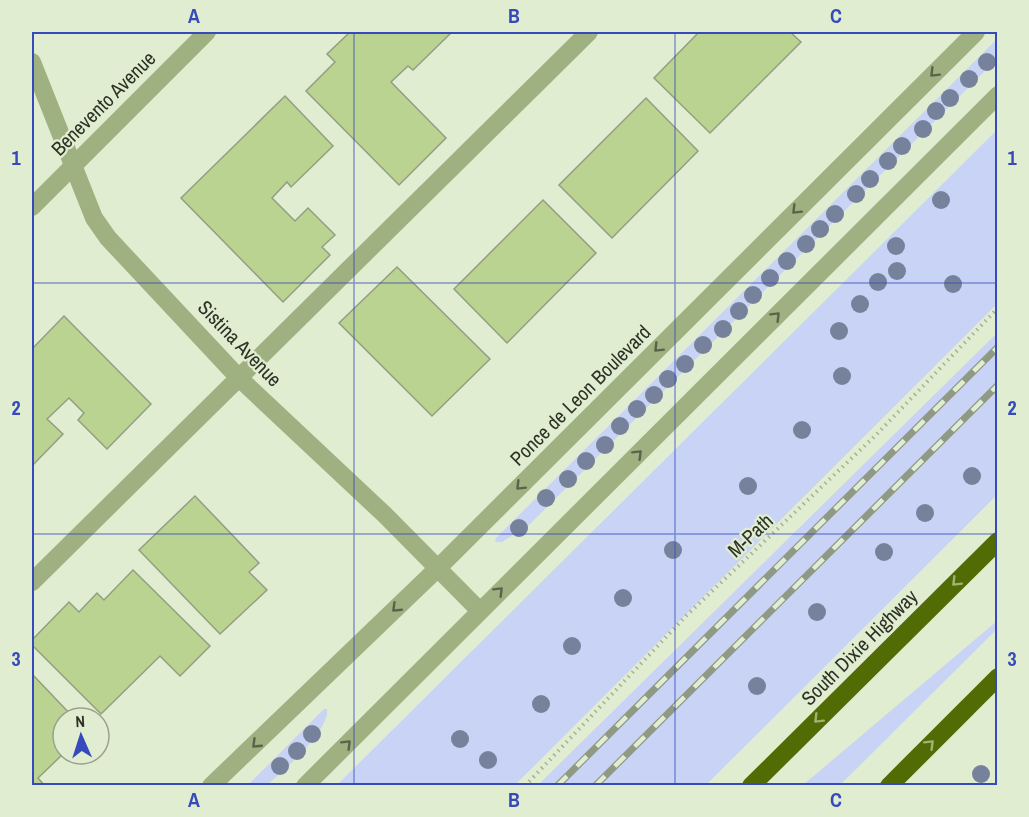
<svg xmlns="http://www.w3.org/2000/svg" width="1029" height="817" viewBox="0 0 1029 817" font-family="'Archivo Narrow',sans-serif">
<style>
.green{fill:#c8d3f5}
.building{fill:#bbd391;stroke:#939e83;stroke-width:1.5}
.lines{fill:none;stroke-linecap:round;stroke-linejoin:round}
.path{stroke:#a7b199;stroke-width:4;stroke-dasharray:1.5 4.5;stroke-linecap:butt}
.minor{stroke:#9fb081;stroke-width:18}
.highway{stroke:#516c04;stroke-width:18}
.rail-casing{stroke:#909983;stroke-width:7}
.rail{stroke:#e1edd0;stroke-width:4.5;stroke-dasharray:14;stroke-linecap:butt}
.tree{fill:#76829c}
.oneway{stroke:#5b644a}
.oneway2{stroke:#a0b374}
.grid{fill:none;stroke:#364abc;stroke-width:1.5;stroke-opacity:0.55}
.labels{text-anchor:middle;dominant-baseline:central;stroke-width:4.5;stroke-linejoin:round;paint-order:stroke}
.street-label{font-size:20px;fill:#2d3226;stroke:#e1edd0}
.neatline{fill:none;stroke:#364abc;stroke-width:2}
.grid-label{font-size:20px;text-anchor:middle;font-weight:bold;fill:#364abc}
</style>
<rect width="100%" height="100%" fill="#e1edd0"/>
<g class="green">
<path d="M 997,39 L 997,59 L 528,526 L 502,542 L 495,542 L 496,538 Z"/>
<path d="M 997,130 L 997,304 L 515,785 L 337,785 Z"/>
<path d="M 997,333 L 997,495 L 706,785 L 538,785 Z"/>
<path d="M 997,621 L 997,629 L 840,785 L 803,785 Z"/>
<path d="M 324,709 L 327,709 C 330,731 283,771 267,785 L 248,785 Z"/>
</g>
<g class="building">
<path d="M 350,32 L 452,32 L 413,70 L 408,66 L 391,82 L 446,138 L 399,185 L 306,91 L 335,62 L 327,54 Z"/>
<path d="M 699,32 L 790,32 L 801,42 L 710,133 L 654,78 Z"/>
<path d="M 285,96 L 333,146 L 291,187 L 287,182 L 272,198 L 295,221 L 308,208 L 335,235 L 322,247 L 330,255 L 283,302 L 181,198 Z"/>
<path d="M 646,98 L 698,151 L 612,238 L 559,185 Z"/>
<path d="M 543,200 L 596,253 L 507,343 L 454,289 Z"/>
<path d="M 397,267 L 490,359 L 432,416 L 339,323 Z"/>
<path d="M 64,316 L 151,404 L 107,449 L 78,420 L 84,413 L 69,398 L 47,419 L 63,434 L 32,466 L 32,349 Z"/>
<path d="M 195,496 L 259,563 L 249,572 L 267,590 L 220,634 L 139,550 Z"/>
<path d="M 133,570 L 210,646 L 180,676 L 160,656 L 101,714 L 32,645 L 32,640 L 69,602 L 79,612 L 97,593 L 104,600 Z"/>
<path d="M 32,674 L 74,718 L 63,718 L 63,754 L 38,778 L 45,786 L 32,786 Z"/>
</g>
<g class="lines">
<path class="path" d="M 525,786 L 686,616 L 876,435 L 998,308"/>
<g class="minor">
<path d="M 32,62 L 94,218 L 108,238 L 239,378 L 385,515 L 480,611"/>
<path d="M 32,207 L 207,32"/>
<path d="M 32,582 L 589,32"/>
<path d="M 211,786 L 438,568 L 976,32"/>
<path d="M 305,786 L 998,95"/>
</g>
<g class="highway">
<path d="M 751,786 L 998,541"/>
<path d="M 889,786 L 998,677"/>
</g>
<defs>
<g id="rail">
<path d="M 557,786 L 998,347"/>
<path d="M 595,786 L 998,385"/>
</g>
</defs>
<use href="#rail" class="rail-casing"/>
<use href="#rail" class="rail"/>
</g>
<g class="tree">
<circle cx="987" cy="62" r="9"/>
<circle cx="969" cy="79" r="9"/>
<circle cx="950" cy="98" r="9"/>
<circle cx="936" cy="111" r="9"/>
<circle cx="923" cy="129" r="9"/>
<circle cx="902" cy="146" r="9"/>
<circle cx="888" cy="161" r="9"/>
<circle cx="870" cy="179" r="9"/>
<circle cx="856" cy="194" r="9"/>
<circle cx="941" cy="200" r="9"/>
<circle cx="835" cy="214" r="9"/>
<circle cx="820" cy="229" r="9"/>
<circle cx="806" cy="244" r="9"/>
<circle cx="896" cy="246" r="9"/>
<circle cx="787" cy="261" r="9"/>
<circle cx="897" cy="271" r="9"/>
<circle cx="770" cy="278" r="9"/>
<circle cx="878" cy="282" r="9"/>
<circle cx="953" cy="284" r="9"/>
<circle cx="753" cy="295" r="9"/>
<circle cx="860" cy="304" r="9"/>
<circle cx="739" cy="311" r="9"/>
<circle cx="723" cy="329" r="9"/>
<circle cx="839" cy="331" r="9"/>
<circle cx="703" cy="345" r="9"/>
<circle cx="685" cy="364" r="9"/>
<circle cx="842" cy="376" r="9"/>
<circle cx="668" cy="379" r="9"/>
<circle cx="654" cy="395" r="9"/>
<circle cx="637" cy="409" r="9"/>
<circle cx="620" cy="426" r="9"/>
<circle cx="802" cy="430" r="9"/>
<circle cx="605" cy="445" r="9"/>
<circle cx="586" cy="461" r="9"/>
<circle cx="972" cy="476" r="9"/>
<circle cx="568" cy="479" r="9"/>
<circle cx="748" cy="486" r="9"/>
<circle cx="546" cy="498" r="9"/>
<circle cx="925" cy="513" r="9"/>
<circle cx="519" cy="528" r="9"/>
<circle cx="673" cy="550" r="9"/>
<circle cx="884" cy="552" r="9"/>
<circle cx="623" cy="598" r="9"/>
<circle cx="817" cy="612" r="9"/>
<circle cx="572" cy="646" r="9"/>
<circle cx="757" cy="686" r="9"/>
<circle cx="541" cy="704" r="9"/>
<circle cx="312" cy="734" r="9"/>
<circle cx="460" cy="739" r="9"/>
<circle cx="297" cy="751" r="9"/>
<circle cx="488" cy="760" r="9"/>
<circle cx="280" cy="766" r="9"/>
<circle cx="981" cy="774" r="9"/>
</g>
<defs><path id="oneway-chevron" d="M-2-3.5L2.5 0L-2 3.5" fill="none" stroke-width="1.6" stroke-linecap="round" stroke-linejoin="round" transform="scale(1.5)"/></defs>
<g class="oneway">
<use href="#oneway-chevron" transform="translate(934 73) rotate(135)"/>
<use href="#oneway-chevron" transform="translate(796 210) rotate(135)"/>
<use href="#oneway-chevron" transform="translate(776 316) rotate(-45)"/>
<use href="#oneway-chevron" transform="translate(658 348) rotate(135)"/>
<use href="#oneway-chevron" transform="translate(638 454) rotate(-45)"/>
<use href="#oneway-chevron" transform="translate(520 486) rotate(135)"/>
<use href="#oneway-chevron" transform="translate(499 591) rotate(-45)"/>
<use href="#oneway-chevron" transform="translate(396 608) rotate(136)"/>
<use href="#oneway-chevron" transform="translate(256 744) rotate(136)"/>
<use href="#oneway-chevron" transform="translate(347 744) rotate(-45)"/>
</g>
<g class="oneway2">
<use href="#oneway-chevron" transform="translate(956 582) rotate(135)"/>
<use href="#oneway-chevron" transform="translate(818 719) rotate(135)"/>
<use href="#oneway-chevron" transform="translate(930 744) rotate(-45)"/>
</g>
<path class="grid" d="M 354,32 L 354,786M 675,32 L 675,786M 32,283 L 998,283M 32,534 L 998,534"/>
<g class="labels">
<g class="street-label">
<text transform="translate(103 103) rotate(-45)">Benevento Avenue</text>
<text transform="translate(240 343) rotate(46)">Sistina Avenue</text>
<text transform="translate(580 395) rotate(-45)">Ponce de Leon Boulevard</text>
<text transform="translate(750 535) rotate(-43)">M-Path</text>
<text transform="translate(859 647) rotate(-45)">South Dixie Highway</text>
</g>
</g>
<rect width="1029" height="817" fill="none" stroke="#e1edd0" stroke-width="66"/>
<g transform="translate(81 736) rotate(357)"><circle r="28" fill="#e1edd0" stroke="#99a28c" stroke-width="1.5"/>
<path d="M0-4.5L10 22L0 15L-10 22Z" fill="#364abc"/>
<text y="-9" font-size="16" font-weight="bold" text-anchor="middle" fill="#2d3226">N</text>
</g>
<rect x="33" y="33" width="963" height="751" class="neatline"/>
<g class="grid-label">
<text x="194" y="23">A</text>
<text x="514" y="23">B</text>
<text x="836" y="23">C</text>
<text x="16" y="165">1</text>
<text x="1012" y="165">1</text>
<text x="16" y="415">2</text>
<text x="1012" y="415">2</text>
<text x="16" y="666">3</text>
<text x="1012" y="666">3</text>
<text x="194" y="807">A</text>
<text x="514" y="807">B</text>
<text x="836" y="807">C</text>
</g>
</svg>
